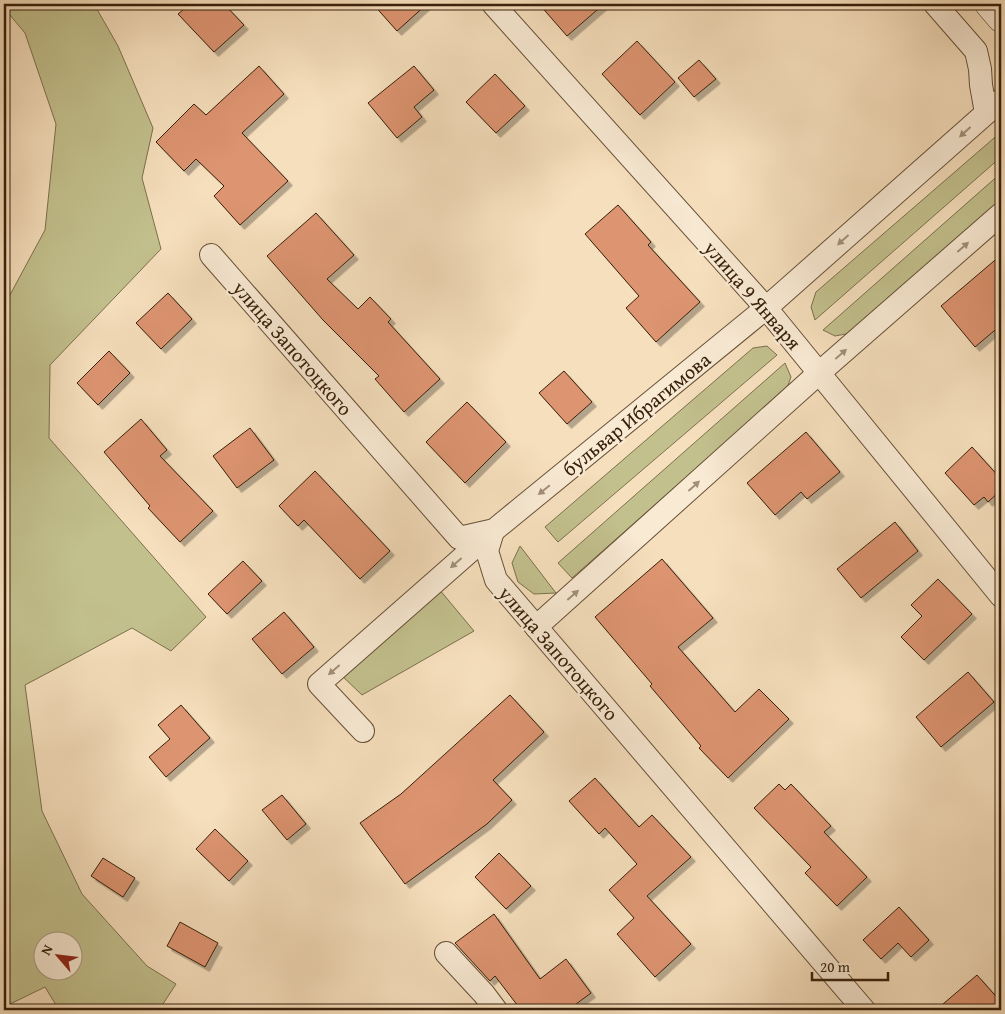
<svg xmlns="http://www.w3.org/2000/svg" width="1005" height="1014" viewBox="0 0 1005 1014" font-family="'Gentium Book Plus',serif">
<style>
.green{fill:#c2c08d;stroke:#7c704c;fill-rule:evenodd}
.building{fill:#dd9471;stroke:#37200a;filter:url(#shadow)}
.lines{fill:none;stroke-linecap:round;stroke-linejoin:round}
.minor-casing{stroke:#675037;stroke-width:24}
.tertiary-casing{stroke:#675037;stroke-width:29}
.minor{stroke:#f9ead4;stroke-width:22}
.tertiary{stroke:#f9ead4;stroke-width:28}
.oneway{fill:#a28f79}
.labels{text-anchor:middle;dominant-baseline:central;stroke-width:4.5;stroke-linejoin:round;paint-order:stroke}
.street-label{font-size:20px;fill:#37200a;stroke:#f9ead4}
</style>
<defs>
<filter id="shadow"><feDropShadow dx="4.5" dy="4.5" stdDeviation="0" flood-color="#0004"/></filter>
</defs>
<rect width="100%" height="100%" fill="#f6dfbd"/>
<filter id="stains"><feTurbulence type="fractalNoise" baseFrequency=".004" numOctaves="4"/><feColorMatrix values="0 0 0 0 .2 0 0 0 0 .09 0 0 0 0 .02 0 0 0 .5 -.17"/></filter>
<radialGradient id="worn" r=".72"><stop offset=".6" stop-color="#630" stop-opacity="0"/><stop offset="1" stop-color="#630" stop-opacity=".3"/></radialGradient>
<g class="green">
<path d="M 4,4 L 94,4 L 118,46 L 153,128 L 142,178 L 161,249 L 50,365 L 49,438 L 206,617 L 171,651 L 132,628 L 25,685 L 42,811 L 82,894 L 147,966 L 176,984 L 159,1010 L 59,1010 L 45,987 L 4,1007 L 4,306 L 45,230 L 56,124 L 25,33 L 4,8 ZM 42,942 L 72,942 L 72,972 L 42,972 Z"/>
<path d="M 1001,132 L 1001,157 L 815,320 L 811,307 L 816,292 Z"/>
<path d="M 1001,173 L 1001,200 L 851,333 L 835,336 L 823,330 Z"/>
<path d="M 767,346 L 777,355 L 558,542 L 545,527 L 753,348 Z"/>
<path d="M 785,363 L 791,377 L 787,388 L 572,578 L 558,563 Z"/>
<path d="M 520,546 L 556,593 L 534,594 L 518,582 L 512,563 Z"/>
<path d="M 439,589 L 474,631 L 362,695 L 340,674 Z"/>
</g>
<g class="building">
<path d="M 190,4 L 224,4 L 244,25 L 214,52 L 178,14 Z"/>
<path d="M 373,4 L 427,4 L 397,31 Z"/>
<path d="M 539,4 L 604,4 L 567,36 Z"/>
<path d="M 637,41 L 675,82 L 640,115 L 602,74 Z"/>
<path d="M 699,60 L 716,79 L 694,97 L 678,78 Z"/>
<path d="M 259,66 L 284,94 L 242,133 L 288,181 L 240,225 L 214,196 L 224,186 L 196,159 L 184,171 L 156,142 L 194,104 L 206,115 Z"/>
<path d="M 414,66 L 434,90 L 414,107 L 422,117 L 397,138 L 368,103 Z"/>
<path d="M 495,74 L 525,106 L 496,133 L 466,102 Z"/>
<path d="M 618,205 L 651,242 L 648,245 L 700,302 L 656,342 L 626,308 L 639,296 L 585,234 Z"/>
<path d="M 316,213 L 354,255 L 327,279 L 358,309 L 370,297 L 391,319 L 388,322 L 440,379 L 404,412 L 375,379 L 379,376 L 323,320 L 267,256 Z"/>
<path d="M 1001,255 L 1001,325 L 975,347 L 941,306 Z"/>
<path d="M 168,293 L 192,319 L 161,349 L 136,323 Z"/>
<path d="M 109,351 L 130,373 L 98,405 L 77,383 Z"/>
<path d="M 564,371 L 592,402 L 567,424 L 539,393 Z"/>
<path d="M 467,402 L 506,442 L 465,483 L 426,442 Z"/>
<path d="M 141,419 L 167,450 L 160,456 L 213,511 L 180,542 L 148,508 L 150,506 L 104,452 Z"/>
<path d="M 250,428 L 274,460 L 237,488 L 213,456 Z"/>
<path d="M 806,432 L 840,472 L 807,499 L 801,492 L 775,515 L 747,483 Z"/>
<path d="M 972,447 L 1001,479 L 1001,490 L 988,502 L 984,497 L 974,505 L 945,473 Z"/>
<path d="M 315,471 L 390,551 L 360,579 L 304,520 L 298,526 L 279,506 Z"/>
<path d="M 895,522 L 918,551 L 861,598 L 837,569 Z"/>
<path d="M 662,559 L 713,618 L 678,647 L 735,712 L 759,689 L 789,719 L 728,778 L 699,748 L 701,746 L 650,686 L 652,684 L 595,617 Z"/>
<path d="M 243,561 L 262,581 L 227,614 L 208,594 Z"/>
<path d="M 938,579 L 972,614 L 924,660 L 901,637 L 922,616 L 911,605 Z"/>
<path d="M 284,612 L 314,647 L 282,674 L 252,639 Z"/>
<path d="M 968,672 L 994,702 L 941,747 L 916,717 Z"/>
<path d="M 510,695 L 544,732 L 493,780 L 512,800 L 487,824 L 405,884 L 360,823 L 401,794 Z"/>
<path d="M 181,705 L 210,738 L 166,777 L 149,757 L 170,739 L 158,725 Z"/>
<path d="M 595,778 L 639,827 L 652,815 L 691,857 L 647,896 L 691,944 L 655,977 L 617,934 L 634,918 L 609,890 L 637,864 L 605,828 L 599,834 L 569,801 Z"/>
<path d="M 779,784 L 785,790 L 791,784 L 831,826 L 824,832 L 867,877 L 837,906 L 805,873 L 811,867 L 754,808 Z"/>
<path d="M 282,795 L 306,824 L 287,840 L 262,810 Z"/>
<path d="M 215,829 L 248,861 L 229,881 L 196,849 Z"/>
<path d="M 499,853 L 531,886 L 506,909 L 475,877 Z"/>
<path d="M 103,858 L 135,878 L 123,897 L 91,876 Z"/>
<path d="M 899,907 L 929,940 L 911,957 L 898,943 L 881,959 L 863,940 Z"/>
<path d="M 494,914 L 540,979 L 566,959 L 591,993 L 568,1010 L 521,1010 L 495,976 L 490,981 L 455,943 Z"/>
<path d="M 180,922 L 218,943 L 205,967 L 167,946 Z"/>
<path d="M 977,975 L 1001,1002 L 1001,1010 L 936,1010 Z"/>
</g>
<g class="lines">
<defs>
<g id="minor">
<path d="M 493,4 L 766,308 L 1001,596"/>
<path d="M 935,4 L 976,51 L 980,69 L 981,85 L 986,113"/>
<path d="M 211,255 L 459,538 L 490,531"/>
<path d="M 493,531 L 487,551 L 496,580 L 864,1010"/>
<path d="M 536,627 L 819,373 L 1001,214"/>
<path d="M 363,731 L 319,684 L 493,531 L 766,308 L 1001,100"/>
<path d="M 446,953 L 484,994 L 496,1010"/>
</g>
<path id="tertiary" d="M 989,4 L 1001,18"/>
</defs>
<use href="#minor" class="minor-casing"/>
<use href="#tertiary" class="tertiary-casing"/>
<use href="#minor" class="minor"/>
<use href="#tertiary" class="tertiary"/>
</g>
<defs><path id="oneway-solid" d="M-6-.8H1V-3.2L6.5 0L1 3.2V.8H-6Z" transform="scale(1.25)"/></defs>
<g class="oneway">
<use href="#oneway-solid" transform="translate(965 132) rotate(138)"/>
<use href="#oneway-solid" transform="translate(843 240) rotate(138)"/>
<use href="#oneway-solid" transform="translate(963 247) rotate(-41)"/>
<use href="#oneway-solid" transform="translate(841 354) rotate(-41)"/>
<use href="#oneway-solid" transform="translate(694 486) rotate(-42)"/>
<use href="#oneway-solid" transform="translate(544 490) rotate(141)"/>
<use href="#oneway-solid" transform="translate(456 563) rotate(139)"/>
<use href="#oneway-solid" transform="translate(573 595) rotate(-41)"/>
<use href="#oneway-solid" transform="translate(334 670) rotate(139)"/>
</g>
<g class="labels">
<g class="street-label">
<text transform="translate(753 295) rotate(49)">улица 9 Января</text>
<text transform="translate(293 348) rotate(49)">улица Запотоцкого</text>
<text transform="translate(636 414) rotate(-39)">бульвар Ибрагимова</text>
<text transform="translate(559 653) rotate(49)">улица Запотоцкого</text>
</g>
</g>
<rect width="1005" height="1014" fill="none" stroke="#f6dfbd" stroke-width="20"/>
<rect x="5" y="5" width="995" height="1004" fill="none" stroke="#37200a" stroke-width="2.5"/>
<rect x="10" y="10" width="985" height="994" fill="none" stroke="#37200a"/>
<g transform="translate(58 956) rotate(298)"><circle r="24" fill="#f9ead4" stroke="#ab9983"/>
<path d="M0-4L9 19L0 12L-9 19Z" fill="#8f2418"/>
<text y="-8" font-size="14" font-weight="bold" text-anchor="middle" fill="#37200a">N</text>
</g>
<path d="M812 972v8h76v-8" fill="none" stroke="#37200a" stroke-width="2.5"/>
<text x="820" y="972" font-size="15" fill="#37200a" stroke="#f9ead4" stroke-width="4" paint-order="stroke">20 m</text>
<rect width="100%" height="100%" filter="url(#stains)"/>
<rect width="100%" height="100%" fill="url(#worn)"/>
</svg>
